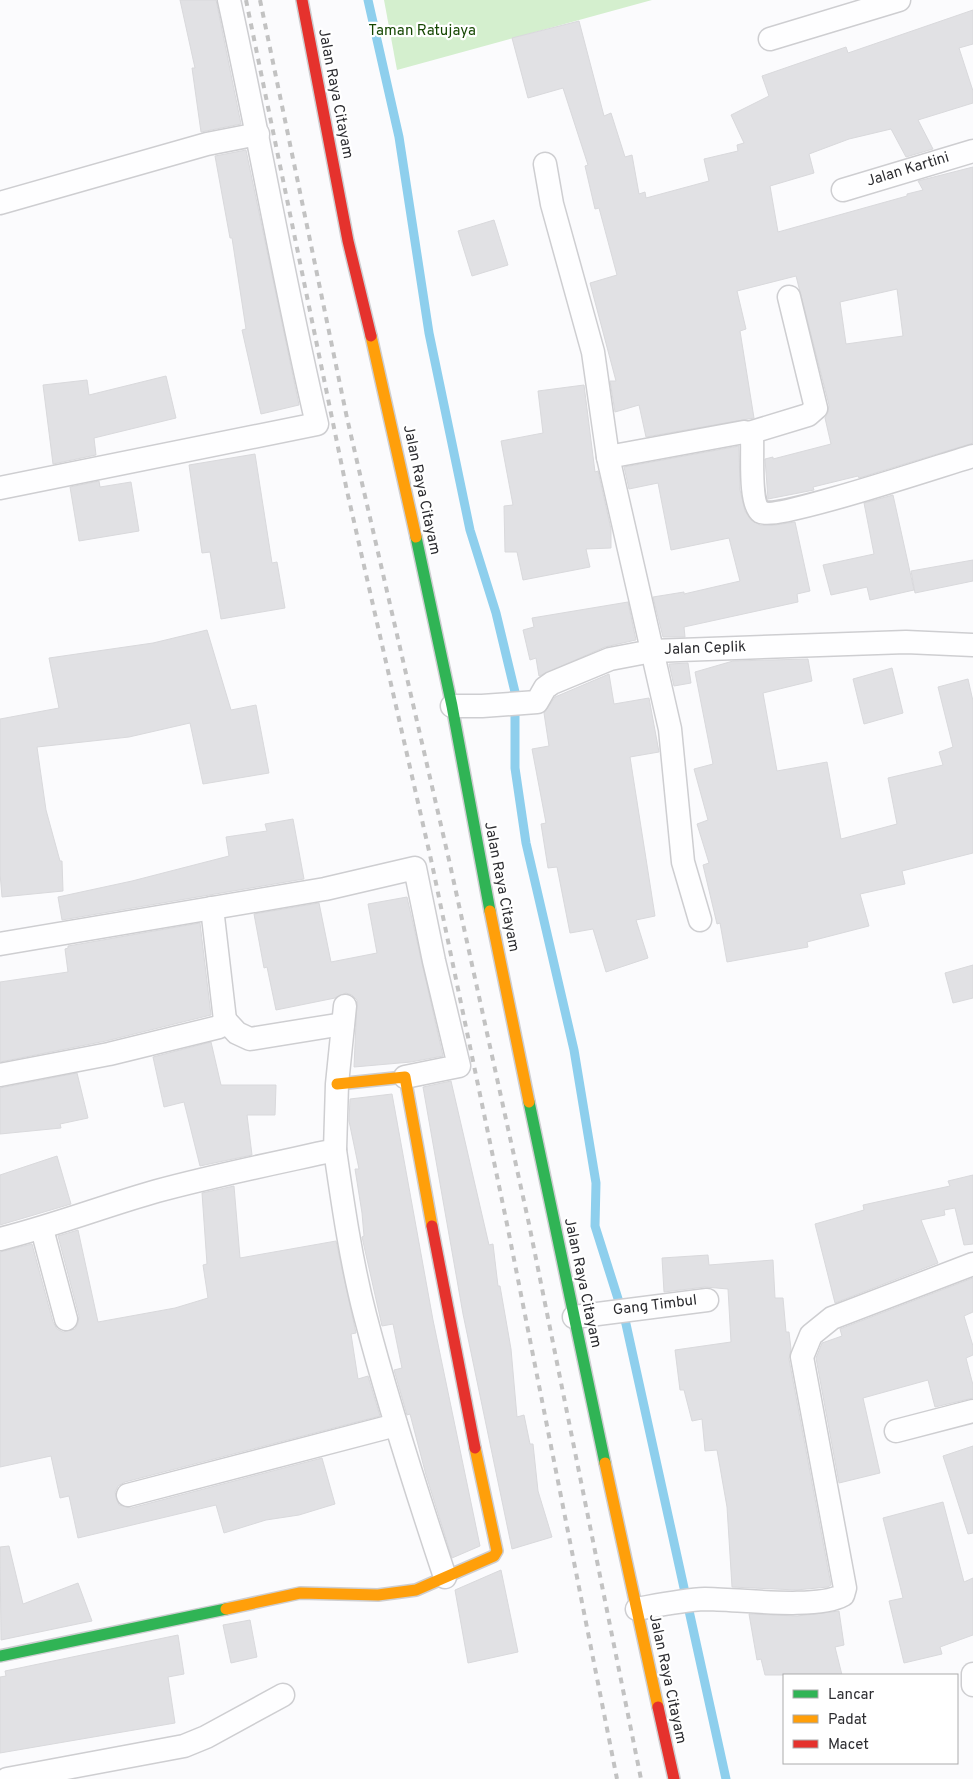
<svg xmlns="http://www.w3.org/2000/svg" width="973" height="1779" viewBox="0 0 973 1779" font-family="Overpass,sans-serif">
<style>
.green{fill:#d4efce}
.lines{fill:none;stroke-linecap:round;stroke-linejoin:round}
.stream{stroke:#8ecfed;stroke-width:9}
.building{fill:#e1e1e4;stroke:#d9d9dc;fill-rule:evenodd}
.street-casing{stroke:#ceced1;stroke-width:25}
.fast-casing{stroke:#ceced1;stroke-width:14}
.slow-casing{stroke:#ceced1;stroke-width:14}
.jam-casing{stroke:#ceced1;stroke-width:14}
.street{stroke:#fefeff;stroke-width:22}
.fast{stroke:#30b455;stroke-width:11}
.slow{stroke:#ff9f0a;stroke-width:11}
.jam{stroke:#e5322d;stroke-width:11}
.rail{stroke:#c2c2c2;stroke-width:4;stroke-dasharray:6 6;stroke-linecap:butt}
.labels{text-anchor:middle;dominant-baseline:central;stroke-width:4.5;stroke-linejoin:round;paint-order:stroke}
.park-label{font-size:15px;fill:#154702;stroke:#fff}
.street-label{font-size:15px;fill:#2c2c30;stroke:#fff}
</style>
<rect width="100%" height="100%" fill="#fbfbfd"/>
<path class="green" d="M 384,0 L 652,0 L 397,70 Z"/>
<g class="lines">
<path class="stream" d="M 368,0 L 399,137 L 429,333 L 470,530 L 496,613 L 515,692 L 515,768 L 526,843 L 574,1050 L 596,1183 L 595,1226 L 626,1324 L 726,1779"/>
</g>
<g class="building">
<path d="M 180,0 L 216,0 L 241,124 L 201,132 L 192,68 L 195,68 Z"/>
<path d="M 973,10 L 973,44 L 959,48 L 973,91 L 973,103 L 918,120 L 933,149 L 906,157 L 891,129 L 849,139 L 809,154 L 814,173 L 770,186 L 778,232 L 907,196 L 907,194 L 923,190 L 918,181 L 973,167 L 973,443 L 859,478 L 858,476 L 813,487 L 814,490 L 768,499 L 765,459 L 773,457 L 773,459 L 831,444 L 825,418 L 828,412 L 829,405 L 796,276 L 737,291 L 746,329 L 740,331 L 754,418 L 646,437 L 639,405 L 615,412 L 610,381 L 616,381 L 590,283 L 617,275 L 599,208 L 595,209 L 585,166 L 588,165 L 563,88 L 528,98 L 512,38 L 579,21 L 604,116 L 611,113 L 625,157 L 632,155 L 639,194 L 645,192 L 646,198 L 709,181 L 704,159 L 738,151 L 737,145 L 744,143 L 731,115 L 769,96 L 762,76 L 846,47 L 848,53 ZM 897,289 L 903,336 L 846,344 L 840,302 Z"/>
<path d="M 246,150 L 299,405 L 261,414 L 242,330 L 246,329 L 232,238 L 230,238 L 215,156 Z"/>
<path d="M 494,220 L 508,265 L 472,276 L 458,231 Z"/>
<path d="M 166,376 L 176,418 L 94,438 L 96,455 L 53,464 L 43,385 L 87,380 L 89,395 Z"/>
<path d="M 584,385 L 595,472 L 598,471 L 611,529 L 611,548 L 586,549 L 590,567 L 523,580 L 517,552 L 505,552 L 504,506 L 513,505 L 501,441 L 543,433 L 538,391 Z"/>
<path d="M 739,446 L 740,490 L 745,511 L 751,520 L 760,525 L 775,525 L 795,522 L 810,591 L 797,594 L 798,602 L 684,627 L 685,637 L 663,637 L 653,597 L 684,592 L 684,594 L 740,581 L 729,538 L 671,550 L 658,483 L 629,489 L 624,467 Z"/>
<path d="M 255,454 L 272,563 L 277,562 L 285,608 L 221,619 L 210,552 L 202,553 L 189,465 Z"/>
<path d="M 99,481 L 100,487 L 131,482 L 139,531 L 79,541 L 70,487 Z"/>
<path d="M 893,495 L 914,590 L 870,600 L 867,587 L 831,595 L 823,565 L 874,554 L 864,503 Z"/>
<path d="M 973,560 L 973,581 L 915,593 L 911,571 Z"/>
<path d="M 628,602 L 636,640 L 605,647 L 539,676 L 536,658 L 530,660 L 523,630 L 534,627 L 532,618 Z"/>
<path d="M 207,630 L 231,710 L 256,705 L 269,773 L 203,784 L 190,723 L 129,737 L 37,747 L 46,810 L 60,861 L 62,861 L 63,891 L 2,897 L 0,873 L 0,719 L 59,708 L 49,658 L 153,643 Z"/>
<path d="M 808,659 L 812,681 L 763,693 L 777,771 L 827,762 L 841,839 L 897,824 L 888,778 L 943,765 L 939,752 L 953,747 L 938,687 L 968,679 L 973,701 L 973,853 L 902,871 L 905,884 L 860,894 L 869,926 L 807,942 L 808,947 L 727,962 L 720,923 L 717,924 L 703,865 L 709,863 L 697,824 L 708,820 L 694,769 L 713,764 L 695,672 L 733,661 Z"/>
<path d="M 688,663 L 691,683 L 674,686 L 669,664 Z"/>
<path d="M 892,668 L 903,713 L 864,724 L 853,679 Z"/>
<path d="M 609,674 L 614,704 L 649,698 L 659,752 L 630,757 L 655,916 L 636,920 L 648,958 L 606,972 L 593,929 L 570,933 L 557,867 L 548,868 L 541,824 L 546,823 L 532,749 L 549,746 L 544,713 L 555,697 Z"/>
<path d="M 293,819 L 304,879 L 62,920 L 58,897 L 132,881 L 229,856 L 226,837 L 267,831 L 265,824 Z"/>
<path d="M 407,897 L 443,1056 L 411,1062 L 354,1067 L 357,1000 L 352,995 L 346,993 L 335,998 L 276,1010 L 267,967 L 264,968 L 254,914 L 319,903 L 331,962 L 377,953 L 368,904 Z"/>
<path d="M 200,923 L 211,1015 L 106,1041 L 0,1062 L 0,982 L 68,972 L 65,949 L 68,948 L 68,946 Z"/>
<path d="M 973,965 L 973,998 L 953,1003 L 945,973 Z"/>
<path d="M 211,1042 L 221,1085 L 276,1085 L 275,1115 L 247,1115 L 252,1155 L 200,1166 L 184,1102 L 164,1107 L 153,1057 Z"/>
<path d="M 77,1073 L 88,1118 L 60,1124 L 61,1128 L 0,1134 L 0,1088 Z"/>
<path d="M 451,1081 L 489,1245 L 493,1244 L 498,1286 L 500,1286 L 511,1349 L 517,1417 L 524,1415 L 530,1444 L 533,1444 L 538,1491 L 552,1537 L 512,1549 L 463,1314 L 423,1087 Z"/>
<path d="M 392,1094 L 433,1320 L 480,1546 L 452,1558 L 426,1475 L 410,1414 L 407,1415 L 394,1370 L 402,1368 L 393,1324 L 382,1326 L 362,1237 L 364,1236 L 362,1213 L 355,1169 L 359,1169 L 349,1121 L 350,1099 Z"/>
<path d="M 57,1156 L 71,1204 L 0,1225 L 0,1175 Z"/>
<path d="M 973,1175 L 973,1244 L 964,1245 L 955,1208 L 944,1210 L 945,1215 L 921,1220 L 938,1263 L 835,1303 L 815,1224 L 864,1210 L 863,1205 L 950,1186 L 948,1181 Z"/>
<path d="M 234,1186 L 240,1258 L 336,1241 L 356,1333 L 351,1334 L 358,1379 L 368,1376 L 380,1416 L 125,1482 L 118,1486 L 115,1492 L 119,1505 L 131,1508 L 322,1458 L 335,1504 L 299,1515 L 266,1520 L 224,1533 L 216,1505 L 78,1538 L 69,1496 L 60,1498 L 51,1456 L 0,1467 L 0,1252 L 32,1244 L 53,1322 L 57,1329 L 63,1332 L 75,1329 L 78,1323 L 79,1316 L 58,1236 L 78,1230 L 98,1322 L 175,1308 L 208,1298 L 203,1265 L 207,1264 L 202,1193 Z"/>
<path d="M 708,1255 L 709,1265 L 773,1260 L 775,1298 L 783,1298 L 786,1332 L 789,1332 L 791,1349 L 789,1359 L 831,1585 L 828,1587 L 796,1590 L 732,1587 L 727,1507 L 717,1450 L 705,1451 L 702,1419 L 692,1421 L 684,1390 L 680,1390 L 675,1350 L 731,1342 L 728,1289 L 705,1287 L 664,1292 L 662,1258 Z"/>
<path d="M 973,1278 L 973,1312 L 964,1316 L 973,1346 L 973,1355 L 966,1358 L 973,1385 L 973,1398 L 935,1407 L 928,1380 L 863,1398 L 880,1473 L 839,1483 L 816,1358 L 822,1343 L 842,1336 L 840,1329 Z"/>
<path d="M 973,1446 L 973,1533 L 968,1534 L 943,1456 Z"/>
<path d="M 943,1502 L 964,1582 L 973,1578 L 973,1635 L 940,1647 L 942,1654 L 904,1663 L 889,1601 L 903,1598 L 883,1518 Z"/>
<path d="M 9,1546 L 23,1604 L 78,1583 L 92,1621 L 1,1640 L 0,1547 Z"/>
<path d="M 501,1570 L 518,1652 L 468,1663 L 455,1590 Z"/>
<path d="M 839,1611 L 844,1645 L 835,1647 L 842,1675 L 765,1675 L 761,1659 L 757,1660 L 749,1614 L 797,1616 Z"/>
<path d="M 250,1620 L 257,1657 L 231,1663 L 223,1625 Z"/>
<path d="M 178,1635 L 184,1674 L 168,1677 L 175,1723 L 0,1753 L 0,1677 L 6,1676 L 5,1671 Z"/>
</g>
<g class="lines">
<defs>
<g id="street">
<path d="M 770,39 L 899,0"/>
<path d="M 545,164 L 552,204 L 593,352 L 608,457 L 670,729 L 683,862 L 700,920"/>
<path d="M 843,190 L 973,151"/>
<path d="M 0,203 L 207,144 L 258,134"/>
<path d="M 749,433 L 808,415 L 816,408 L 789,297"/>
<path d="M 608,457 L 744,432 L 749,433 L 752,438 C 753,453 749,504 761,512 C 776,521 945,464 973,456"/>
<path d="M 0,488 L 317,424 C 284,284 260,141 229,0"/>
<path d="M 452,706 L 482,706 L 537,702 L 545,688 L 552,683 L 610,659 L 652,651 L 906,642 L 973,645"/>
<path d="M 0,944 L 325,889 L 415,868 L 434,961 L 459,1066 L 405,1077"/>
<path d="M 225,1020 L 237,1033 L 250,1039 L 343,1024"/>
<path d="M 0,1075 L 109,1054 L 219,1027 L 225,1020 L 212,908"/>
<path d="M 335,1150 C 343,1205 351,1261 365,1315 C 388,1403 416,1490 445,1577"/>
<path d="M 42,1229 L 66,1319"/>
<path d="M 0,1239 C 53,1226 104,1206 157,1191 C 216,1175 276,1163 335,1150 L 337,1084 L 345,1006"/>
<path d="M 574,1317 L 707,1300"/>
<path d="M 896,1431 L 973,1411"/>
<path d="M 128,1495 L 396,1425"/>
<path d="M 637,1609 C 659,1605 683,1600 705,1599 C 737,1599 817,1610 843,1595 L 845,1588 L 802,1357 L 811,1335 L 832,1318 L 973,1264"/>
<path d="M 973,1674 L 973,1685"/>
<path d="M 7,1779 L 184,1746 L 206,1737 L 283,1695"/>
</g>
<g id="fast">
<path d="M 416,537 L 452,706 L 490,911"/>
<path d="M 529,1102 L 605,1463"/>
<path d="M 0,1656 L 226,1609"/>
</g>
<g id="slow">
<path d="M 371,336 L 416,537"/>
<path d="M 490,911 L 529,1102"/>
<path d="M 337,1084 L 405,1077 L 432,1226"/>
<path d="M 605,1463 L 658,1707"/>
<path d="M 226,1609 L 300,1593 L 378,1595 L 416,1590 L 494,1556 L 497,1551 L 475,1448"/>
</g>
<g id="jam">
<path d="M 302,0 L 348,241 L 371,336"/>
<path d="M 432,1226 L 475,1448"/>
<path d="M 658,1707 L 674,1779"/>
</g>
</defs>
<use href="#street" class="street-casing"/>
<use href="#fast" class="fast-casing"/>
<use href="#slow" class="slow-casing"/>
<use href="#jam" class="jam-casing"/>
<use href="#street" class="street"/>
<use href="#fast" class="fast"/>
<use href="#slow" class="slow"/>
<use href="#jam" class="jam"/>
<g class="rail">
<path d="M 246,0 L 347,491 L 432,864 L 508,1229 L 617,1779"/>
<path d="M 260,0 L 347,418 L 449,860 L 529,1224 L 641,1779"/>
</g>
</g>
<g class="labels">
<g class="park-label">
<text x="422" y="31">Taman Ratujaya</text>
</g>
<g class="street-label">
<text transform="translate(335 94) rotate(79)">Jalan Raya Citayam</text>
<text transform="translate(908 170) rotate(-17)">Jalan Kartini</text>
<text transform="translate(421 490) rotate(78)">Jalan Raya Citayam</text>
<text transform="translate(705 649) rotate(-2)">Jalan Ceplik</text>
<text transform="translate(501 887) rotate(79)">Jalan Raya Citayam</text>
<text transform="translate(582 1283) rotate(78)">Jalan Raya Citayam</text>
<text transform="translate(655 1306) rotate(-7)">Gang Timbul</text>
<text transform="translate(667 1679) rotate(78)">Jalan Raya Citayam</text>
</g>
</g>
<rect x="783" y="1674" width="175" height="90" fill="#ffffff" stroke="#ababac"/>
<rect x="793" y="1690" width="25" height="8" fill="#30b455" stroke="#ababac"/>
<text x="828" y="1699" font-size="15" fill="#2c2c30">Lancar</text>
<rect x="793" y="1715" width="25" height="8" fill="#ff9f0a" stroke="#ababac"/>
<text x="828" y="1724" font-size="15" fill="#2c2c30">Padat</text>
<rect x="793" y="1740" width="25" height="8" fill="#e5322d" stroke="#ababac"/>
<text x="828" y="1749" font-size="15" fill="#2c2c30">Macet</text>
</svg>
